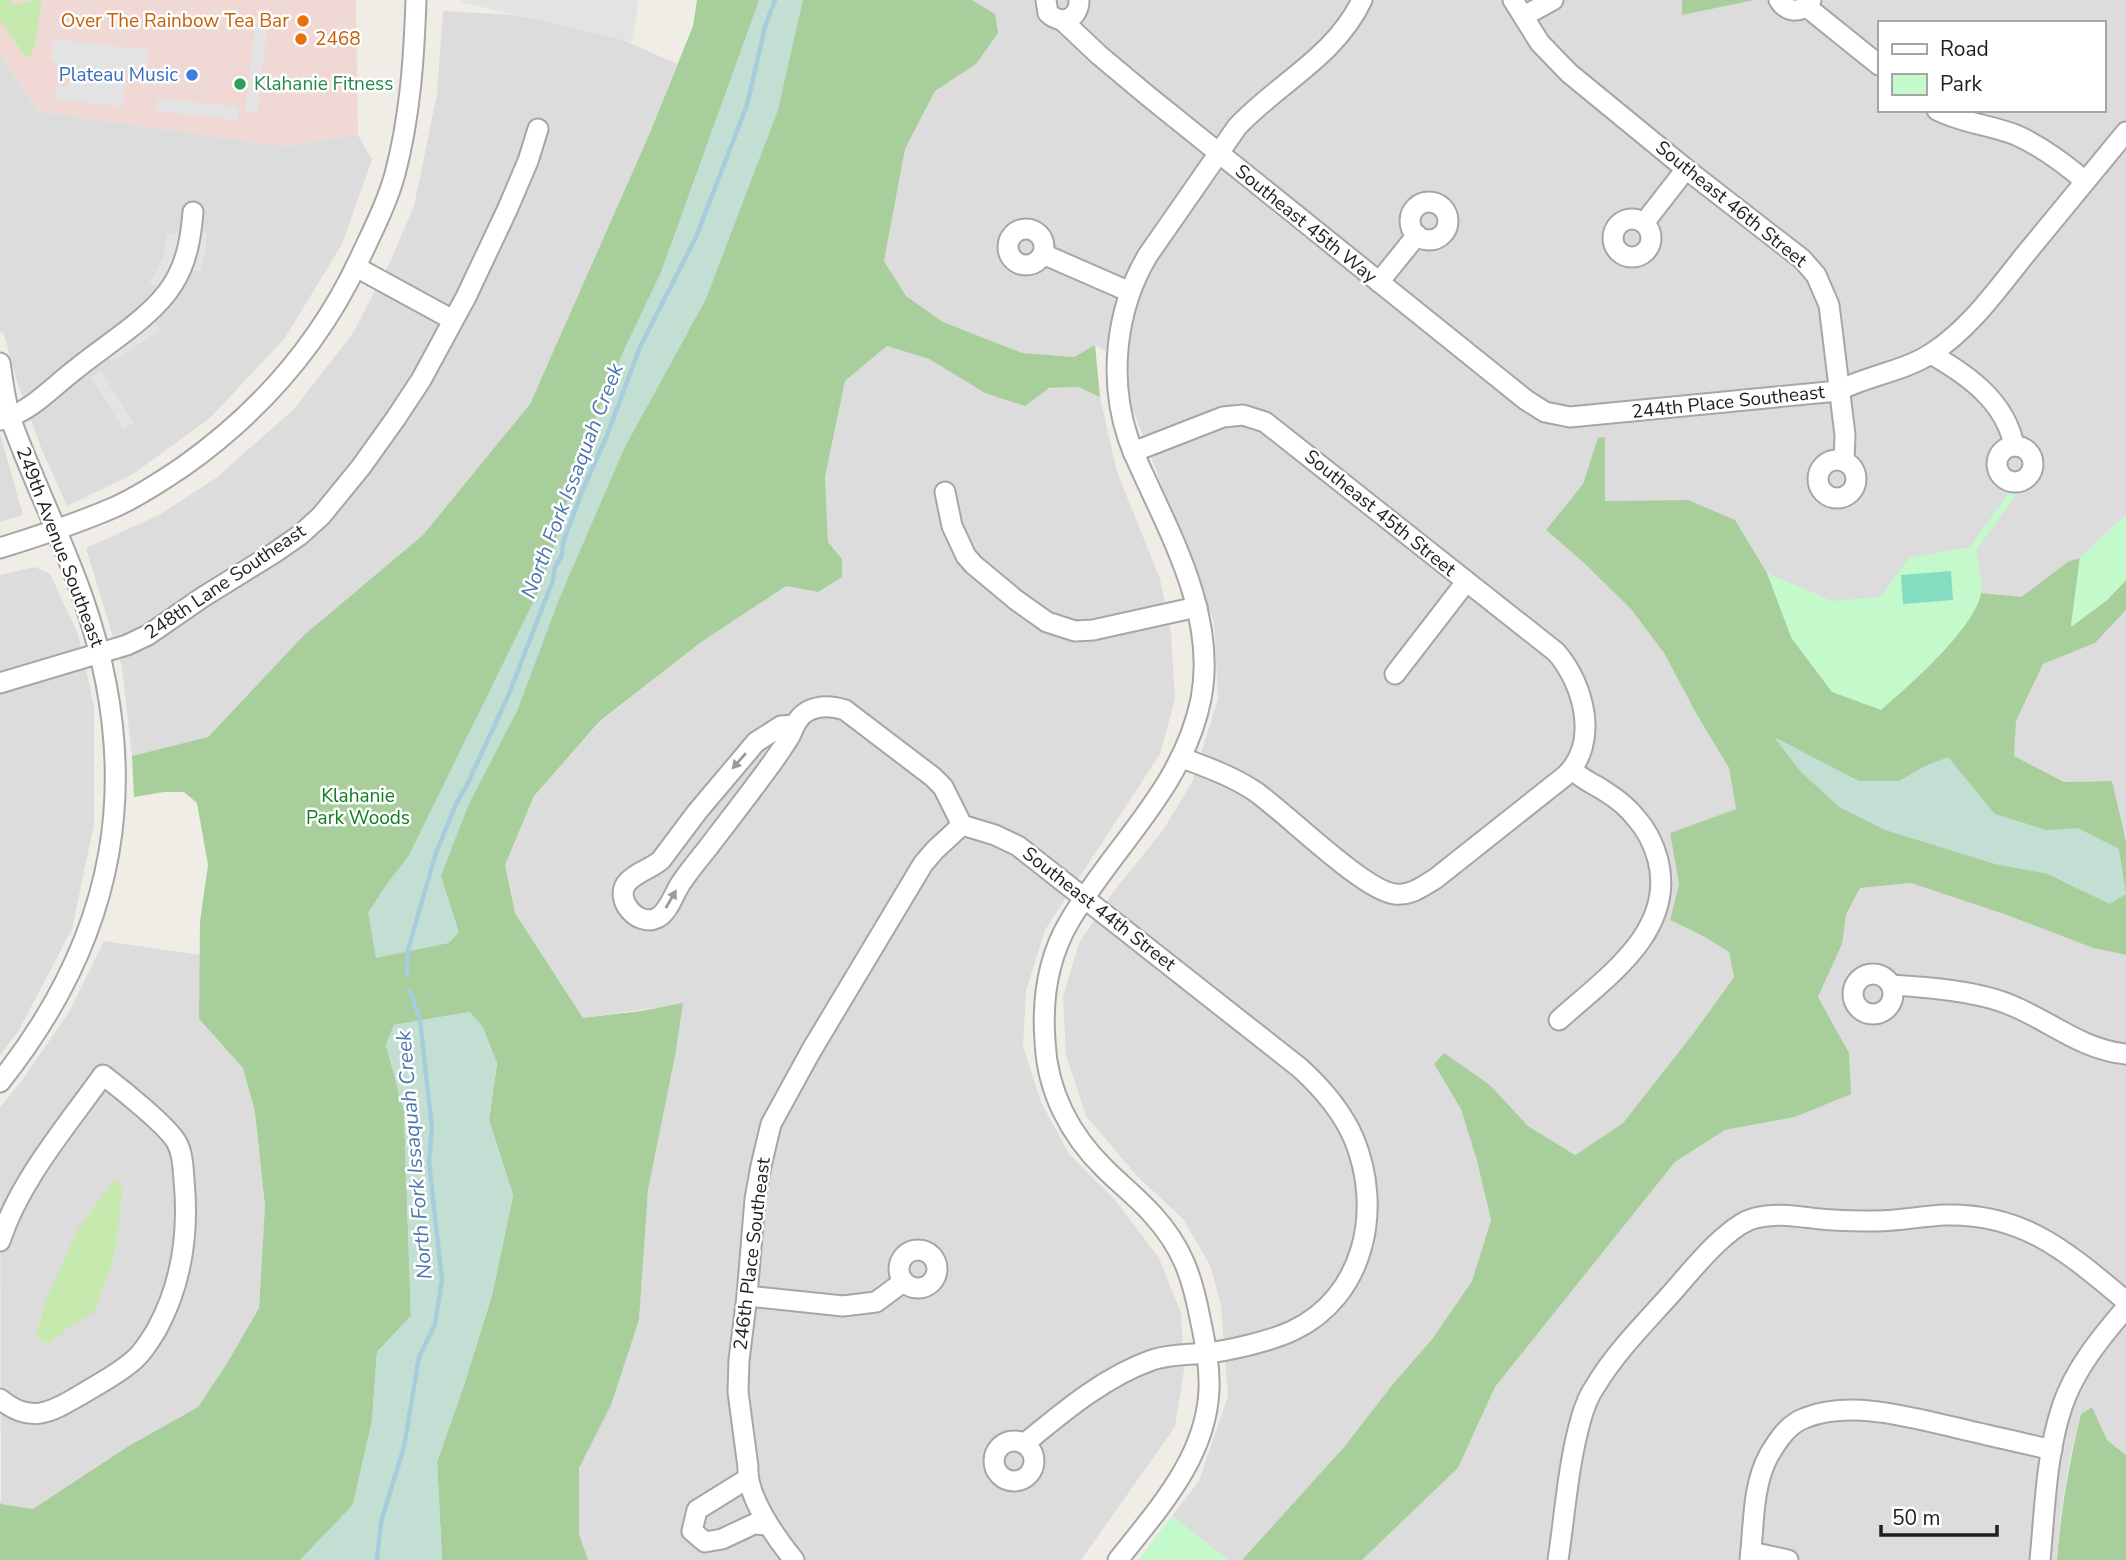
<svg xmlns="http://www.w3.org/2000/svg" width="2126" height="1560" viewBox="0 0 2126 1560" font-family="'Nunito Sans',sans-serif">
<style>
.residential{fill:#dddcdc;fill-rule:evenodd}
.commercial{fill:#f0d8d5}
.grass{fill:#c6e9ad}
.forest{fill:#a7ce9b}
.wetland{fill:#c3ded3}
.park{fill:#c4f9cc}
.pitch{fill:#85ddc1}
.parking{fill:#e3e3e3}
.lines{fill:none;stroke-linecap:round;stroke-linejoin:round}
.stream{stroke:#a7cddd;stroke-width:4.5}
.minor-casing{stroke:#a6a6a6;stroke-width:23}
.minor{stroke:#fff;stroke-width:19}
.oneway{fill:#9a9a9a}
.food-dot{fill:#e8710a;stroke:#fff;stroke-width:2.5}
.shop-dot{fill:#3f7fe0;stroke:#fff;stroke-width:2.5}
.leisure-dot{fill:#2e9e5b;stroke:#fff;stroke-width:2.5}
.labels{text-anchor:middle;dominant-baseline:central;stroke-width:5;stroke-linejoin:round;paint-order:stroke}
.food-label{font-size:19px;fill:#c56008;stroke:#fff;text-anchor:end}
.shop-label{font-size:19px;fill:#366cbe;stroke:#fff;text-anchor:end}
.leisure-label{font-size:19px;fill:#27864d;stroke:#fff;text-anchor:start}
.street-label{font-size:19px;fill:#1f1f1f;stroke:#fff}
.park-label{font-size:19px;fill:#0e7d1e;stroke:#fff}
.water-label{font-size:21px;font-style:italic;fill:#4d77ae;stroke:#fff}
</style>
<rect width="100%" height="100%" fill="#f0ede6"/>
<g class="residential">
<path d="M 972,0 L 2126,0 L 2126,514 L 2080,558 L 2069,561 L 2020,597 L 1881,710 L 1688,500 L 1604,501 L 1605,438 L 1598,439 L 1583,484 L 1546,530 L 1583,562 L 1631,609 L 1664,653 L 1697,715 L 1729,768 L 1736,809 L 1670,833 L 1679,884 L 1670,920 L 1705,937 L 1729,952 L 1734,977 L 1693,1034 L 1623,1123 L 1575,1155 L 1528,1126 L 1490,1085 L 1443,1054 L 1434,1064 L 1461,1108 L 1477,1161 L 1491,1220 L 1472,1281 L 1433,1338 L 1393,1384 L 1345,1446 L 1242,1560 L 1228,1560 L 1172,1516 L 1199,1481 L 1228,1396 L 1221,1305 L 1210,1265 L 1183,1219 L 1137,1176 L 1086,1116 L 1066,1055 L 1063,997 L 1079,943 L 1114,891 L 1164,829 L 1193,780 L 1218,699 L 1214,622 L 1130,402 L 1128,363 L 1095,345 L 1074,357 L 1021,353 L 943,322 L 906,296 L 884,261 L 905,149 L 935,91 L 976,64 ZM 1879,23 L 2103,23 L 2103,110 L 1879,110 Z"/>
<path d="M 443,11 L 513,15 L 605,32 L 677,64 L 649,135 L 530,404 L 423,535 L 304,635 L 208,737 L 132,756 L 122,667 L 86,548 L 161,514 L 216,478 L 294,409 L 353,333 L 390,262 L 414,206 L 437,94 Z"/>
<path d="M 0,55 L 38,111 L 285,146 L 358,135 L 372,160 L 342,244 L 285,338 L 210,418 L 133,474 L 67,506 L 42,450 L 18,385 L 3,332 L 0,333 Z"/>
<path d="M 887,346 L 929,359 L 985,393 L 1078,387 L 1100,397 L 1117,472 L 1160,579 L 1171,632 L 1175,699 L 1160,754 L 1045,930 L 1026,991 L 1023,1046 L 1041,1102 L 1069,1154 L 1116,1201 L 1159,1258 L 1181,1313 L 1184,1370 L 1175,1427 L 1081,1560 L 588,1560 L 579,1534 L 578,1468 L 611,1405 L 639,1320 L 648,1190 L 676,1051 L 683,1004 L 583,1018 L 515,913 L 505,865 L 534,796 L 600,722 L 700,643 L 786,586 L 818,592 L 842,559 L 828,542 L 825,477 L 845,381 Z"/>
<path d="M 0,434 L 23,515 L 0,522 Z"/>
<path d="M 35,567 L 50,574 L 78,634 L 94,706 L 94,824 L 72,929 L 19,1030 L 0,1055 L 0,575 Z"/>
<path d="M 2126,610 L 2126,835 L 2124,835 L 2112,781 L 2064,782 L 2014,756 L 2016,721 L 2043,664 L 2095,643 Z"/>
<path d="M 1911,883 L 2007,915 L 2093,948 L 2126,955 L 2126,1455 L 2107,1440 L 2092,1407 L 2081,1414 L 2070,1458 L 2061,1510 L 2057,1560 L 1362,1560 L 1458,1468 L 1495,1387 L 1675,1162 L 1725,1130 L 1795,1117 L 1849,1053 L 1818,997 L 1842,944 L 1846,915 L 1860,888 Z"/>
<path d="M 104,941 L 200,955 L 199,1019 L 243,1068 L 255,1113 L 265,1206 L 259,1308 L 226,1365 L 198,1407 L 127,1447 L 33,1509 L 1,1504 L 0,1107 L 21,1082 L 69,1012 Z"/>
</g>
<path class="commercial" d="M 0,0 L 356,0 L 358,135 L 285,146 L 38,111 L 0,55 Z"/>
<g class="grass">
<path d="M 0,0 L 10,0 L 13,4 C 24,4 30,0 42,0 L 35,46 L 30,56 L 26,57 L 0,21 Z"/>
<path d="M 115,1179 L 122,1188 L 119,1226 L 113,1261 L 94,1312 L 66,1330 L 48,1344 L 36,1337 L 45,1303 L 77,1230 Z"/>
</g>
<g class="forest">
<path d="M 697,0 L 972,0 L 995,14 L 998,33 L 976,64 L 935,91 L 905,149 L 884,261 L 906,296 L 943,322 L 1022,353 L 1074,357 L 1095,345 L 1100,397 L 1078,387 L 1049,388 L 1025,406 L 985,393 L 929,359 L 887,346 L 845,381 L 825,477 L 828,542 L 842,559 L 842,577 L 818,592 L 786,586 L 700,643 L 600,721 L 534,796 L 505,865 L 515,913 L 583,1018 L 641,1011 L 683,1003 L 676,1051 L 648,1190 L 639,1320 L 611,1405 L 579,1468 L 579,1534 L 588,1560 L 442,1560 L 437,1462 L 465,1382 L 492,1295 L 513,1195 L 489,1120 L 497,1063 L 470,1012 L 394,1025 L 386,1045 L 404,1111 L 411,1316 L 377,1352 L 372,1421 L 353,1505 L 300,1560 L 0,1560 L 0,1502 L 1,1504 L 33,1509 L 127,1447 L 198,1407 L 226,1365 L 259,1308 L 265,1206 L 255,1112 L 243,1068 L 199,1019 L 200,921 L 208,865 L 197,803 L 184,792 L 164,792 L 134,797 L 132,756 L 208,737 L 304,635 L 423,535 L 530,404 L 649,135 L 693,26 Z"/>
<path d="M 1682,0 L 1754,0 L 1682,15 Z"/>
<path d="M 1605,437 L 1605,501 L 1688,500 L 1735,520 L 1767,573 L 1792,639 L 1969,619 L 1981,593 L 2021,597 L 2069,561 L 2080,558 L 2071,626 L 2106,601 L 2126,580 L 2126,610 L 2095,643 L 2043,664 L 2016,721 L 2014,756 L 2064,782 L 2112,781 L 2126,841 L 2126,955 L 2093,948 L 2007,915 L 1911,883 L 1860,888 L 1846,915 L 1842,944 L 1818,997 L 1849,1053 L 1851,1094 L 1795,1117 L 1725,1130 L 1675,1162 L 1495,1387 L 1458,1468 L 1362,1560 L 1242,1560 L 1345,1446 L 1393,1384 L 1433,1338 L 1472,1281 L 1491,1220 L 1477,1161 L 1461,1109 L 1434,1064 L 1444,1053 L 1490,1085 L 1528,1126 L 1575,1155 L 1623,1123 L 1693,1034 L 1734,977 L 1729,952 L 1705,937 L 1670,920 L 1679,884 L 1670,833 L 1736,809 L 1729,768 L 1697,715 L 1664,653 L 1631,609 L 1583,562 L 1546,530 L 1583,484 L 1598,438 Z"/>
<path d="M 2092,1407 L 2107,1440 L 2126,1455 L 2126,1560 L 2057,1560 C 2061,1508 2069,1464 2081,1414 Z"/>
</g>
<g class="wetland">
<path d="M 759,0 L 803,0 L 778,110 L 706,299 L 624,449 L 560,597 L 518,709 L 468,806 L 441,876 L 459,932 L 449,943 L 376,958 L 368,913 L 386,885 L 409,855 L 541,586 L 588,436 L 622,354 L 661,272 Z"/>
<path d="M 1774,737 L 1859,781 L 1899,781 L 1925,766 L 1948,757 L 1995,814 L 2047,830 L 2078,828 L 2119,849 L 2126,894 L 2110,904 L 2047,874 L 1995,864 L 1885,830 L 1839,807 L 1800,771 Z"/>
<path d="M 470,1012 L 483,1027 L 497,1063 L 489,1120 L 513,1195 L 492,1295 L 465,1382 L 437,1462 L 442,1560 L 300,1560 L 353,1505 L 372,1421 L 377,1352 L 411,1316 L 404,1111 L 386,1045 L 394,1025 Z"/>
</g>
<g class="park">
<path d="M 2008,494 L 2017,494 L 1976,550 C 1978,562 1983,584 1981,594 C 1973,630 1909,686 1881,710 L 1832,692 L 1792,639 L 1767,573 L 1832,601 L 1880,597 L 1909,558 L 1970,547 Z"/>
<path d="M 2126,514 L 2126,580 L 2106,601 L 2071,627 L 2080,558 Z"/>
<path d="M 1172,1516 L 1228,1560 L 1138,1560 Z"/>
</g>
<path class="pitch" d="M 1951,571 L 1953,600 L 1903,604 L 1901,575 Z"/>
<g class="parking">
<path d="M 461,0 L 639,0 L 632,42 L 461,2 Z"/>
<path d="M 257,11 L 269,12 L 257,114 L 245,112 Z"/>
<path d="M 53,39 L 148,50 L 147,68 L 128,66 L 123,107 L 54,99 L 56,86 L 68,87 L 70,76 L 51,58 Z"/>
<path d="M 158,98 L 238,107 L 237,120 L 157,111 Z"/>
<path d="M 207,232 L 205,254 L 200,271 L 190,270 L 178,298 L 149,283 L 163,258 L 167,233 Z"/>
<path d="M 154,320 L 161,330 L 112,362 L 106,352 Z"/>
<path d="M 101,371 L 134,423 L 123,429 L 91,377 Z"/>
</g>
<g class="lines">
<g class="stream">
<path d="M 407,975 L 408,950 L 436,853 L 456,804 L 467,785 L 509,694 L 553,580 L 555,567 L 562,555 L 563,543 L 582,491 L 606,438 L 640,347 L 696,237 L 747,105 L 765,27 L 775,0"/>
<path d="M 377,1560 L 381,1522 L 404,1447 L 419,1357 L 435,1324 L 442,1280 L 429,1162 L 432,1129 L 420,1020 L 410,991"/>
</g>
<defs>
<g id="minor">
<path d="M 1046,0 L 1048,13 C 1062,26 1079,19 1079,0"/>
<path d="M 1513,0 L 1540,43 L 1569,73 L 1686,169 L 1802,259 L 1816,275 L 1829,305 L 1845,435 L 1844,461"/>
<path d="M 1779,0 C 1788,14 1803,13 1811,0"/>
<path d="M 1807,7 L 1879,65"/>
<path d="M 1524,16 L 1553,0"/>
<path d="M 1063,21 L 1099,55 L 1148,96 L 1526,400 L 1545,412 L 1570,417 L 1838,391 C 1868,375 1903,372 1932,353 C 1970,328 1996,291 2024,256 C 2058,215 2092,173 2126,132"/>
<path d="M 1937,110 C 1962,123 1991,125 2016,135 C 2041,146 2065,164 2085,181"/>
<circle cx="1429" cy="221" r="19"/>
<circle cx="1632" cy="238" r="19"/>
<path d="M 1644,223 L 1686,169"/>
<circle cx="1026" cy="247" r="18"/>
<path d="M 1043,254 L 1130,292"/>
<path d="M 356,267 L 453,320"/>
<path d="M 1379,282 L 1417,235"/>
<path d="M 1931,354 C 1968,375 2006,402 2014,446"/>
<path d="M 0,363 C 3,381 5,402 11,420 C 33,481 63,540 84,601 C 145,780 117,935 0,1082"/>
<path d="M 1,420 C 32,411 51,388 76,369 C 105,345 154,316 173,284 C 187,262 191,237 193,212"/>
<circle cx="2015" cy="464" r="18"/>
<path d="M 1133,452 L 1223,417 L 1243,415 L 1265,422 L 1556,652 C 1584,684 1600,743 1565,776 L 1435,879 C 1423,886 1411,896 1395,894 C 1364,891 1287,814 1256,792 C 1234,777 1207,767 1182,758"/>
<circle cx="1837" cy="479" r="19"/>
<path d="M 945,492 L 952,526 L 966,556 L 974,565 L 1016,600 L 1047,622 L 1075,631 L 1093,630 L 1197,607"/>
<path d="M 0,548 C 39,536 78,523 115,507 C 139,496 162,481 184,466 C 260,412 321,342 360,258 C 373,230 387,203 395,174 C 410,117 414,59 416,0"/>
<path d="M 1395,674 L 1466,582"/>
<path d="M 0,683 L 127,645 L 148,635 L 203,597 L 274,553 L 300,535 L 321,516 L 361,467 L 396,418 L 421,380 L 466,297 L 508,208 L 528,161 L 538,129"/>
<path d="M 794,725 L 781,726 L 756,742 L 697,812 L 661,860 C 651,869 634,873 626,884 C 615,901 638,927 657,918 C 669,912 674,893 681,883 C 689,871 698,860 707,849 C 729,820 751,792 772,763 C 778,754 785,745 790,736 C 795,726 797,717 808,711 C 820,705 833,706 845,710 L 933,777 L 943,787 L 962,825 L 995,835 L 1018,846 L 1300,1068 C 1322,1088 1342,1111 1354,1139 C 1383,1209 1365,1297 1292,1331 C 1270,1341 1229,1351 1205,1353 C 1187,1355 1170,1354 1152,1360 C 1104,1377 1063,1412 1024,1444"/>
<circle cx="1873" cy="994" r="20"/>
<path d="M 1891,985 C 1927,987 1980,991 2013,1006 C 2051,1022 2083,1050 2126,1054"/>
<path d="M 1559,1020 C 1605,978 1676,932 1658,860 C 1654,845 1647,830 1636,818 C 1627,806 1616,798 1603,790 C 1592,783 1581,779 1572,769"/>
<path d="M 0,1241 C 20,1180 66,1127 103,1075 C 120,1088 169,1127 177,1143 C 183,1154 183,1168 184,1180 C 189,1232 182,1283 157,1329 C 151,1339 144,1351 135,1359 C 120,1373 100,1383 82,1394 C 51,1412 31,1425 0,1399"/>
<circle cx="918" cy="1269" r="19"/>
<path d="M 747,1296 L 843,1306 L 876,1302 L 903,1282"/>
<circle cx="1014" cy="1461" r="20"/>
<path d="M 747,1479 L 697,1510 L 692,1531 L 705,1542 L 722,1539 L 754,1524 L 768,1525"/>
<path d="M 1751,1552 L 1788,1560"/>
<path d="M 794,1560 C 776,1538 746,1496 748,1467 L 738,1392 L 739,1360 L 747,1296 L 755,1199 L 761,1166 L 771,1124 L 811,1051 L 923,864 L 935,850 L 962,825"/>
<path d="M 1118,1560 C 1158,1509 1206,1458 1209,1390 C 1210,1365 1205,1342 1200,1318 C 1192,1276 1182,1247 1153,1215 C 1138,1198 1121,1185 1105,1169 C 1070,1135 1047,1091 1045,1041 C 1042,1001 1048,958 1069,922 C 1113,846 1183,789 1201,699 C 1215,626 1181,555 1151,491 C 1143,473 1134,456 1128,438 C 1108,378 1116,308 1148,255 L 1237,127 C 1278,83 1335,57 1362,0"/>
<path d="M 1558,1560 C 1565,1514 1568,1464 1581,1419 C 1584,1408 1589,1395 1596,1385 C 1616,1352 1644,1324 1670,1295 C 1687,1276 1704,1254 1724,1237 C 1733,1229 1743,1221 1755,1218 C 1782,1211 1807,1219 1834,1220 C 1848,1221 1862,1221 1876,1221 C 1899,1221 1922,1216 1945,1215 C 2025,1213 2068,1253 2126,1301"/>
<path d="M 1750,1560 C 1754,1526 1752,1486 1769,1455 C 1778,1440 1788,1424 1805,1418 C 1850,1400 1909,1417 1953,1427 C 1986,1435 2019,1442 2052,1450"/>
<path d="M 2040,1560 C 2045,1509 2046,1455 2062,1407 C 2074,1370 2101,1337 2126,1308"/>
</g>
</defs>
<use href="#minor" class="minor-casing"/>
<use href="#minor" class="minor"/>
</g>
<defs><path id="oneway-solid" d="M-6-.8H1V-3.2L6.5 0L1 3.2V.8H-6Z" transform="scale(1.75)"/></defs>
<g class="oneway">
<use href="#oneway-solid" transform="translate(739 761) rotate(131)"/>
<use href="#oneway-solid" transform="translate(671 899) rotate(-60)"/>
</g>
<g class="food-dot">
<circle cx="303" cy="21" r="7"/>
<circle cx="301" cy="39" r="7"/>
</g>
<circle class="shop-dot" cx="192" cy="75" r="7"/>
<circle class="leisure-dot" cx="240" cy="84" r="7"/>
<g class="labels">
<g class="food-label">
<text x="289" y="21">Over The Rainbow Tea Bar</text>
<text x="315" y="39" text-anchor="start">2468</text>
</g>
<g class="shop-label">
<text x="178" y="75">Plateau Music</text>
</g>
<g class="leisure-label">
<text x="254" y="84">Klahanie Fitness</text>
</g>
<g class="street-label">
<text transform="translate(1731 204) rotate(39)">Southeast 46th Street</text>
<text transform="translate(1306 224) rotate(39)">Southeast 45th Way</text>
<text transform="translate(1728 402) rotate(-6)">244th Place Southeast</text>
<text transform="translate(1380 513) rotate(39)">Southeast 45th Street</text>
<text transform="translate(60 547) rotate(69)">249th Avenue Southeast</text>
<text transform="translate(225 582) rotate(-34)">248th Lane Southeast</text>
<text transform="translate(1099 909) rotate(38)">Southeast 44th Street</text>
<text transform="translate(752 1254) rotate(-83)">246th Place Southeast</text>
</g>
<g class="park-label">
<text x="358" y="796">Klahanie<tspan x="358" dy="22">Park Woods</tspan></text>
</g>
<g class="water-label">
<text transform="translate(572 481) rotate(-69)">North Fork Issaquah Creek</text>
<text transform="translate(414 1155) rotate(-95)">North Fork Issaquah Creek</text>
</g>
</g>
<rect x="1878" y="21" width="228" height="91" fill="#ffffff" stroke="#a5a5a5" stroke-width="2"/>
<rect x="1892" y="44" width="35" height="10" fill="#ffffff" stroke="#a5a5a5" stroke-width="2"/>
<text x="1940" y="56" font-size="21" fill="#1f1f1f">Road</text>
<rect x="1892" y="74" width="35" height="21" fill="#c4f9cc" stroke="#a5a5a5" stroke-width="2"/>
<text x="1940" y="91" font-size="21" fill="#1f1f1f">Park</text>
<path d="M1881 1525v10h116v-10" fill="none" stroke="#1f1f1f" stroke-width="3.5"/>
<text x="1892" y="1525" font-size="21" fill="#1f1f1f" stroke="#ffffff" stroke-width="5" paint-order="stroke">50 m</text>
</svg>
